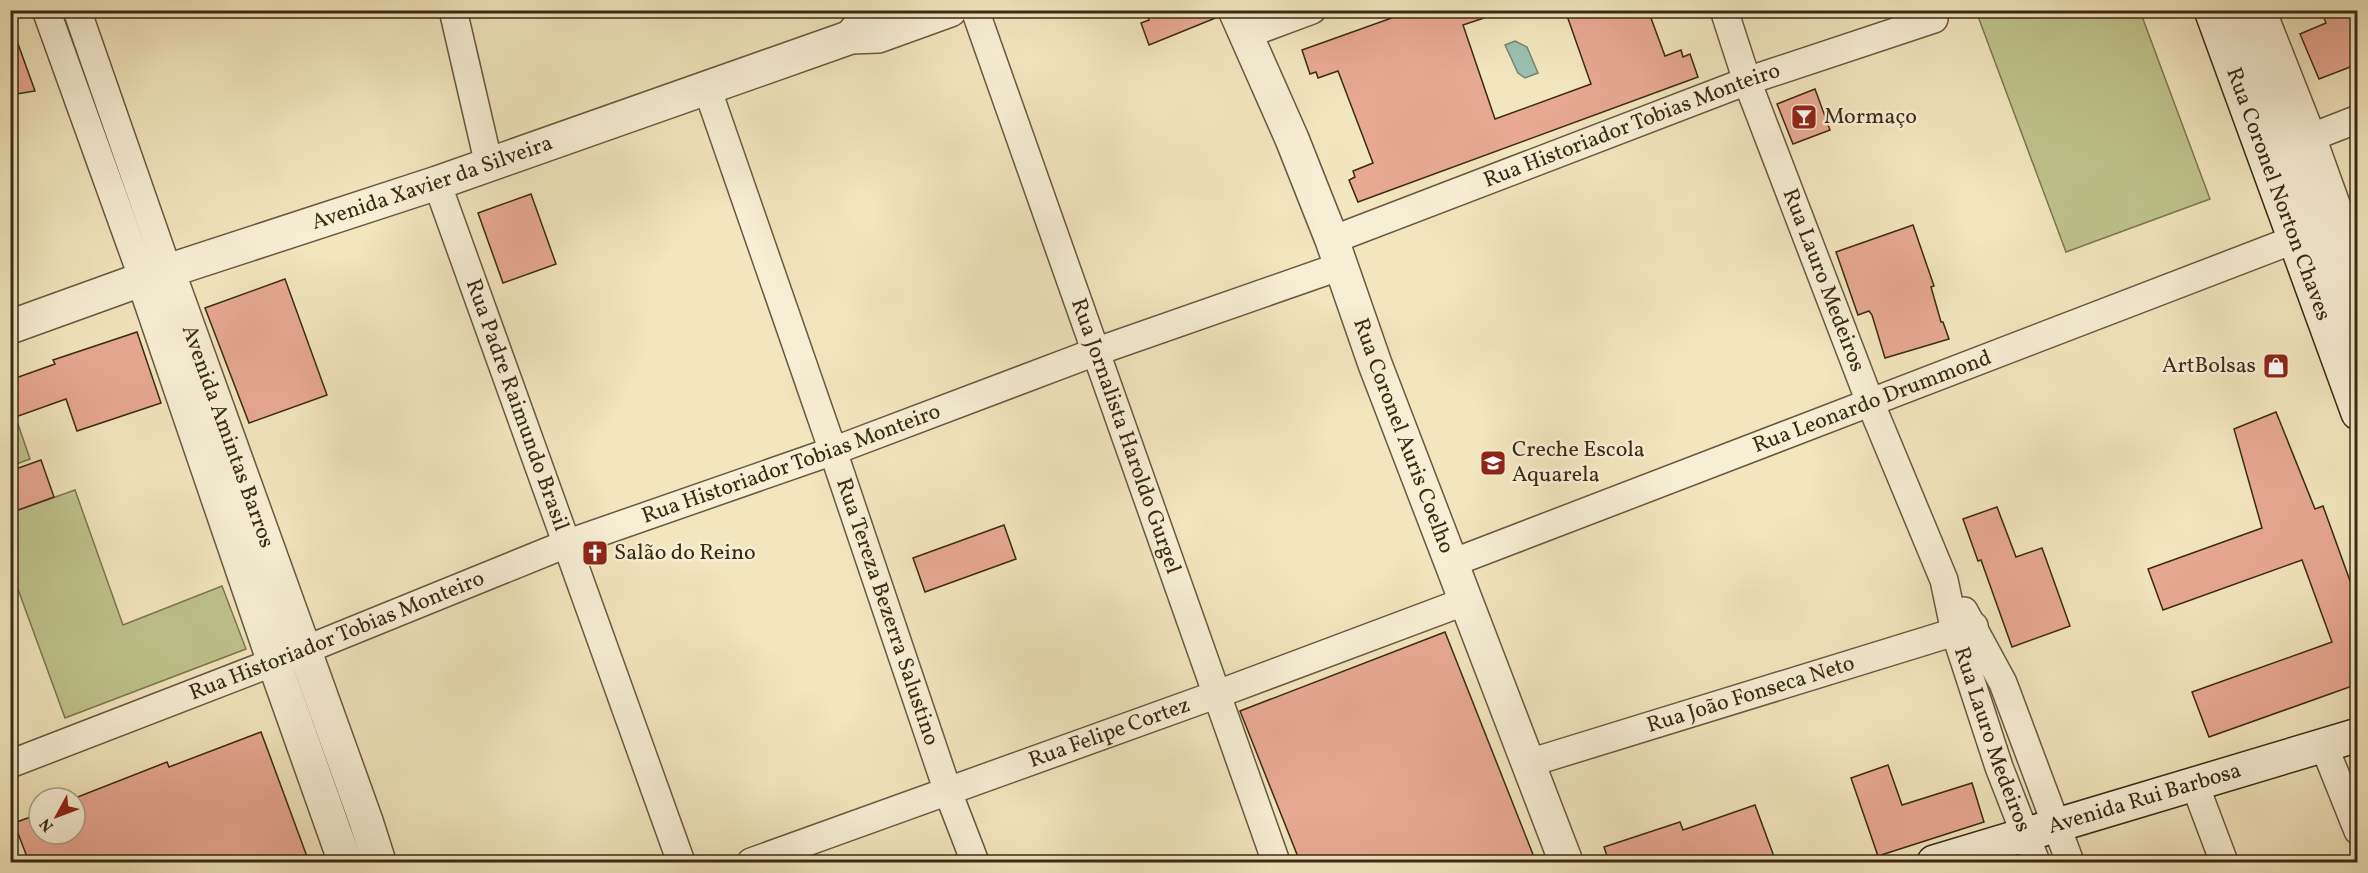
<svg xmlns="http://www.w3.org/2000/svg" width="2368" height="873" viewBox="0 0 2368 873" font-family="Vollkorn,serif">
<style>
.green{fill:#bfc48e;stroke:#7c7751;stroke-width:1.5}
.water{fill:#9bc0b0;stroke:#748472;stroke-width:1.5}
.building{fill:#e8a993;stroke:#3a2a14;stroke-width:1.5}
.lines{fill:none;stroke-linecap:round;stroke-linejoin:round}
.minor-casing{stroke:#68593e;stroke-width:30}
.tertiary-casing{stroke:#68593e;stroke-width:36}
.secondary-casing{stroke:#3a2a14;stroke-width:36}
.minor{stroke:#f7efd5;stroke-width:27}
.tertiary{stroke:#f7efd5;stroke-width:33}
.secondary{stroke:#f7efd5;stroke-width:33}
.labels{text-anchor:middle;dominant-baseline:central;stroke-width:5;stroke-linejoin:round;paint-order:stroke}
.poi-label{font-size:22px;fill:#3a2a14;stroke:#f7efd5;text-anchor:start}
.street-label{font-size:22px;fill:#3a2a14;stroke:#f7efd5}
</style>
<rect width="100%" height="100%" fill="#f2e6be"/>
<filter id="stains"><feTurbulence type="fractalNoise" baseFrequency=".00333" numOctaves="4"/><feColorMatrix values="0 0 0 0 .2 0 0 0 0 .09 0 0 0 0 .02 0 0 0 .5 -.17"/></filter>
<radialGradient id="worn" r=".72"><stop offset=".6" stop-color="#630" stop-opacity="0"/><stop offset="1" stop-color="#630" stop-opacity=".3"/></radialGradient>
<g class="green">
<path d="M 1976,11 L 2140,11 L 2210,199 L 2066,252 Z"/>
<path d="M 18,424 L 30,459 L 11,466 L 11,427 Z"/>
<path d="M 75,490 L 123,625 L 222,586 L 246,649 L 65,718 L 11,570 L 10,513 Z"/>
</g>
<path class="water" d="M 1515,41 L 1527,47 L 1538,73 L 1525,78 L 1518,73 L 1505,45 Z"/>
<g class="building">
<path d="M 1145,10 L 1217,10 L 1218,17 L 1149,45 L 1141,23 L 1149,20 Z"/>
<path d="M 1414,10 L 1496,10 L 1496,14 L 1463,25 L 1495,119 L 1591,84 L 1565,10 L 1648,10 L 1665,56 L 1681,50 L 1683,57 L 1690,54 L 1698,77 L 1358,202 L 1349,180 L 1355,177 L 1353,171 L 1373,163 L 1338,71 L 1318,78 L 1316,72 L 1310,74 L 1302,50 Z"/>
<path d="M 2321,10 L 2358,10 L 2358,64 L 2319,79 L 2300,34 L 2326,23 Z"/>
<path d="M 13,30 L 35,91 L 10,95 L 10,31 Z"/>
<path d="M 1815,89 L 1830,130 L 1793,144 L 1777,104 Z"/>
<path d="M 531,194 L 556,264 L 503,283 L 478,213 Z"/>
<path d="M 1913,225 L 1934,286 L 1931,287 L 1941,322 L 1943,322 L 1949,339 L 1885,358 L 1872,315 L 1869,311 L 1858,315 L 1836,252 Z"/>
<path d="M 285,279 L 327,395 L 249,423 L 205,308 Z"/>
<path d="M 137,332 L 161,403 L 77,431 L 66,399 L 10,419 L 10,380 L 55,364 L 53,360 Z"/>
<path d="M 2276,412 L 2315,509 L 2323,506 L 2358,603 L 2358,684 L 2209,737 L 2192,692 L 2332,642 L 2302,560 L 2163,610 L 2148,569 L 2262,528 L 2234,429 Z"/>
<path d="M 41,460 L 54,497 L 10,513 L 10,471 Z"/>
<path d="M 1997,507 L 2016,557 L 2042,548 L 2070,626 L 2012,647 L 1981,560 L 1978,561 L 1963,519 Z"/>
<path d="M 1004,525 L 1016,559 L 925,592 L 913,558 Z"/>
<path d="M 1445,632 L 1536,862 L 1300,862 L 1240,711 Z"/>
<path d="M 261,732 L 309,862 L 72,862 L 70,856 L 53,862 L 29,862 L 14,823 L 36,815 L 39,822 L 39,834 L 75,834 L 75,798 L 167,762 L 169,767 Z"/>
<path d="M 1888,765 L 1902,805 L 1972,783 L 1984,822 L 1878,856 L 1851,778 Z"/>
<path d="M 1755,805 L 1776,862 L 1609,862 L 1604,847 L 1680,822 L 1683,830 Z"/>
</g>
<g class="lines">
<defs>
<g id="minor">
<path d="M 46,10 L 143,279"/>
<path d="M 77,10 L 168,271"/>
<path d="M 453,10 L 489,165"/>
<path id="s1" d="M 975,10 L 1276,862"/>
<path id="s2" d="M 1724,10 L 1747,81 L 1870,402 L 1944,580 L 1955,632 L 1999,767 L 2036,862"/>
<path d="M 2262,10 L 2312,137 L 2358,265"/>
<path d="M 1245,35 L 1312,10"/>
<path id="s3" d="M 707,88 L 833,451 L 948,792 L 975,862"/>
<path d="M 2312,137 L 2358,119"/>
<path id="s4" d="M 437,183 L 681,862"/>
<path id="s5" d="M 1332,240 L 1747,81 L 1934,19"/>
<path id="s6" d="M 1452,563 C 1732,454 2013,350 2293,240"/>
<path d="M 1964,611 L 2003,683 L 2070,862"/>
<path d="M 2324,746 L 2358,831"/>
<path id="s7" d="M 1529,763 L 1974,626"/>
<path id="s8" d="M 10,764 L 305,650 L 566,544 L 833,451 L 1095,352 L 1341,266"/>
<path d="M 2195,785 L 2224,862"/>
<path id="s9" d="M 751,862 L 1215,695 L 1466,601"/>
</g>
<g id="tertiary">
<path id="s10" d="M 1235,10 L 1292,139 L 1332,240 L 1375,364 L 1566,862"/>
<path d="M 851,37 L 868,15 L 877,10"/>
<path id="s11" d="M 168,271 L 366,821 L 379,862"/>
<path d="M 143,279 L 274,662 L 345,862"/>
<path id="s12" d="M 10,327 L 143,279 L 437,183 L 851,37 L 878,36 L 950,10"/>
</g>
<g id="secondary">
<path id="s13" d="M 2211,10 L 2358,413"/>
<path d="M 2238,10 L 2358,338"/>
<path id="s14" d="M 1934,862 L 2358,735"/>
</g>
</defs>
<use href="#minor" class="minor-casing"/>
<use href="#tertiary" class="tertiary-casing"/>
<use href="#secondary" class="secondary-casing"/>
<use href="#minor" class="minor"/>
<use href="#tertiary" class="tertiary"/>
<use href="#secondary" class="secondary"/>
</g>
<defs>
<symbol id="bar-square" viewBox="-11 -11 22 22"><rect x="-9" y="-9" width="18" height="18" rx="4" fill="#8f2418" stroke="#f7efd5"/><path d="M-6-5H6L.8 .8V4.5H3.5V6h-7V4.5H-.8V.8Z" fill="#fff"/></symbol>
<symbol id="shop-square" viewBox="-11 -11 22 22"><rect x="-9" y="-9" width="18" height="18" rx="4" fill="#8f2418" stroke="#f7efd5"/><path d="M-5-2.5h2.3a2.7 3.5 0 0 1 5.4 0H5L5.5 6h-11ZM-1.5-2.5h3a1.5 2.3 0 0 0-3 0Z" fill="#fff"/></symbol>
<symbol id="school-square" viewBox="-11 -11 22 22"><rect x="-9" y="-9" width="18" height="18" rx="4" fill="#8f2418" stroke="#f7efd5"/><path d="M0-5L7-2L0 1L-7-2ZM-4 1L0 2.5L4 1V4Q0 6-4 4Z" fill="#fff"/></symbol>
<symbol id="church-square" viewBox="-11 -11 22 22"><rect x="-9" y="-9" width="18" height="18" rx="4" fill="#8f2418" stroke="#f7efd5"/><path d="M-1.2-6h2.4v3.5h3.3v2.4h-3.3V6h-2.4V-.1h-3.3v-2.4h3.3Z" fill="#fff"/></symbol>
</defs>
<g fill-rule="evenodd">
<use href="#bar-square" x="1789" y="102" width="30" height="30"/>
<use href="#shop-square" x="2261" y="351" width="30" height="30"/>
<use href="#school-square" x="1478" y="448" width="30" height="30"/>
<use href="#church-square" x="580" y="538" width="30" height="30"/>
</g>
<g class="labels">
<g class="poi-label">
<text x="1824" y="117">Mormaço</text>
<text x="2256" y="366" text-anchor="end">ArtBolsas</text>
<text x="1512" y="450">Creche Escola<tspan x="1512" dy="25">Aquarela</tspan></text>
<text x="614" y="553">Salão do Reino</text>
</g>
<g class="street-label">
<text stroke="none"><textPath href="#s5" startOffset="321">Rua Historiador Tobias Monteiro</textPath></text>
<text stroke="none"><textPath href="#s12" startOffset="446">Avenida Xavier da Silveira</textPath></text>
<text stroke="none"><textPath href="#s13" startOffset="196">Rua Coronel Norton Chaves</textPath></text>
<text stroke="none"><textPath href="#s2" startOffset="288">Rua Lauro Medeiros</textPath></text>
<text stroke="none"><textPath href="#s6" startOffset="450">Rua Leonardo Drummond</textPath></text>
<text stroke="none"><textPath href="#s4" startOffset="236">Rua Padre Raimundo Brasil</textPath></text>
<text stroke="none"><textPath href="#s10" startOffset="458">Rua Coronel Auris Coelho</textPath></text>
<text stroke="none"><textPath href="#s11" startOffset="176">Avenida Amintas Barros</textPath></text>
<text stroke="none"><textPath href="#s1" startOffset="452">Rua Jornalista Haroldo Gurgel</textPath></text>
<text stroke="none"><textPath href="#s8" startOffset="837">Rua Historiador Tobias Monteiro</textPath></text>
<text stroke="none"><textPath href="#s3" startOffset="554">Rua Tereza Bezerra Salustino</textPath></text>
<text stroke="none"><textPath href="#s8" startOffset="351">Rua Historiador Tobias Monteiro</textPath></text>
<text stroke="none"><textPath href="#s7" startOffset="232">Rua João Fonseca Neto</textPath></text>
<text stroke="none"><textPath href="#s9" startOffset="381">Rua Felipe Cortez</textPath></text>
<text stroke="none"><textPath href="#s2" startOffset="778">Rua Lauro Medeiros</textPath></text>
<text stroke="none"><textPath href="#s14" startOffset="220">Avenida Rui Barbosa</textPath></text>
</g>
</g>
<rect width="2368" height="873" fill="none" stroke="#f2e6be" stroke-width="36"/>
<rect x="12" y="12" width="2344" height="849" fill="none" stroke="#3a2a14" stroke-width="3"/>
<rect x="18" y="18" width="2332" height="837" fill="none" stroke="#3a2a14" stroke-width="1.5"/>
<g transform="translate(57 816) rotate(229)"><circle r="28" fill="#f7efd5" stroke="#aba088" stroke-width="1.5"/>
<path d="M0-4.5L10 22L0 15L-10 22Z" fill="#8f2418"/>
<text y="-9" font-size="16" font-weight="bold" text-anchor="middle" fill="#3a2a14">N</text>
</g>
<rect width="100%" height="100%" filter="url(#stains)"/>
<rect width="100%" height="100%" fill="url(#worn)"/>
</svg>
